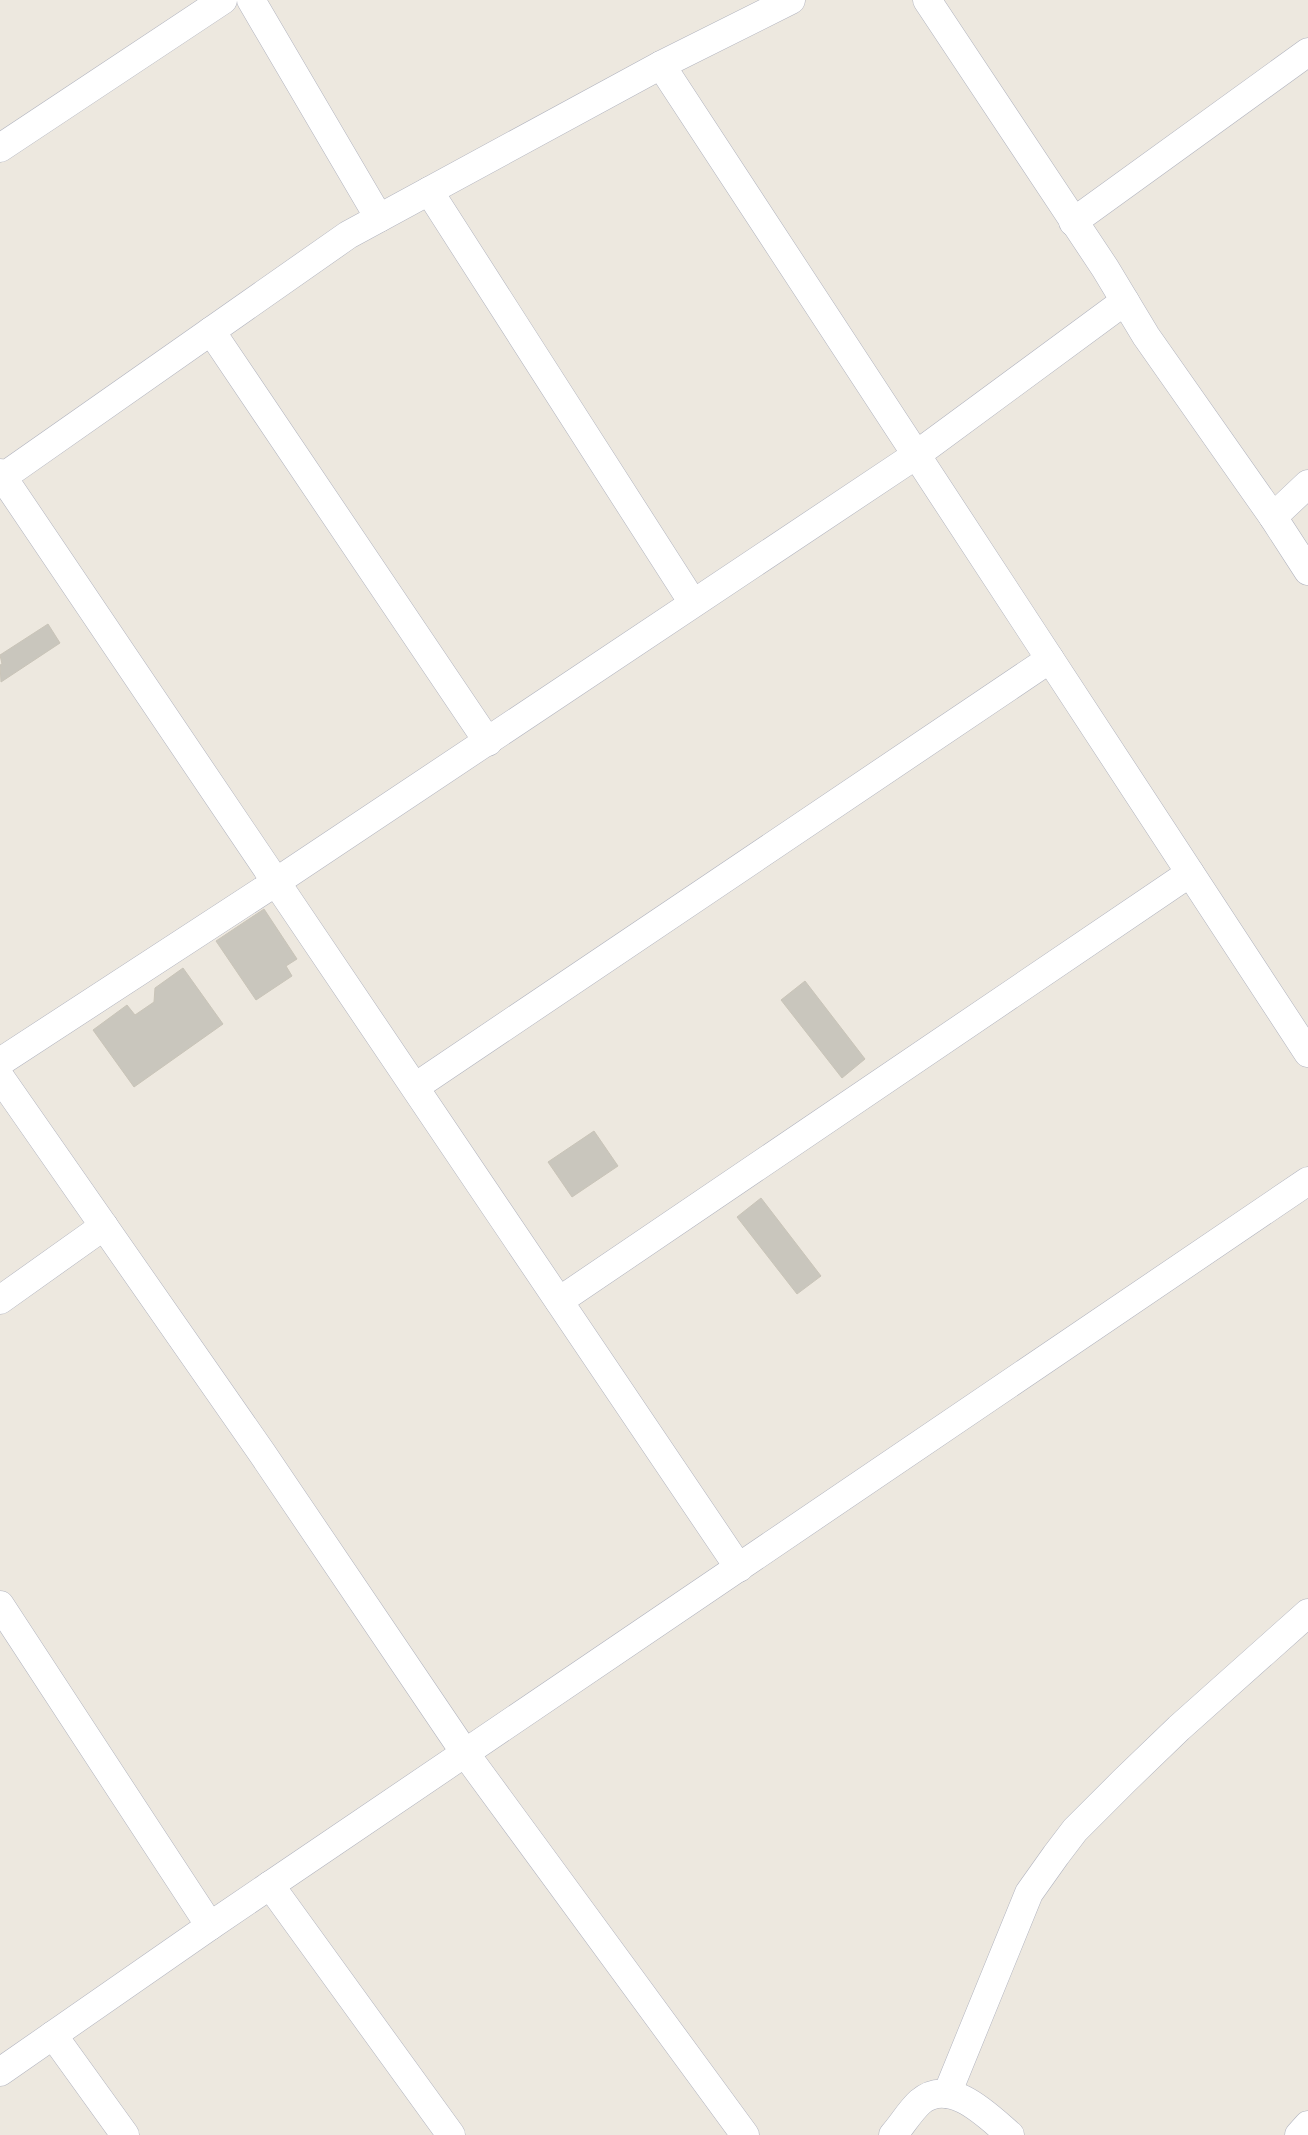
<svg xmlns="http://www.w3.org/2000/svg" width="1308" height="2135" viewBox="0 0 1308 2135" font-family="Lato,sans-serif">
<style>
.building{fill:#c9c6bd;stroke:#c9c4b8}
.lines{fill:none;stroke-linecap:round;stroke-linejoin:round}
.minor-casing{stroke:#b2b4bf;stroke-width:29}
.minor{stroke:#fff;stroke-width:28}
</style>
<rect width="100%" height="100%" fill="#ede8df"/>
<g class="building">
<path d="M 48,624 L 60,643 L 1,682 L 0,665 L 2,664 L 0,655 Z"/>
<path d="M 264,909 L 297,959 L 286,966 L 292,976 L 256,1000 L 216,941 Z"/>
<path d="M 183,968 L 223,1024 L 134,1087 L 93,1030 L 127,1005 L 135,1015 L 154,1002 L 155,988 Z"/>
<path d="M 805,981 L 865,1059 L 842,1078 L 781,1000 Z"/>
<path d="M 594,1131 L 618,1166 L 572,1197 L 548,1162 Z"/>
<path d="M 761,1198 L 821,1276 L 797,1294 L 737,1217 Z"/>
</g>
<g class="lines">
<defs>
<g id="minor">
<path d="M 251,0 L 379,218"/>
<path d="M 927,0 L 1105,268 L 1146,336 L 1273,517 L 1308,571"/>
<path d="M 661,65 L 791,0"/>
<path d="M 0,148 L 223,0"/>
<path d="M 429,191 L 693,603"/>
<path d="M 1073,222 L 1308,52"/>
<path d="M 211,331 L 488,742"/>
<path d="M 0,473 L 739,1568"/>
<path d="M 0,479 L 348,235 L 661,65 L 1308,1053"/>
<path d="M 1273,517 L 1308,484"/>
<path d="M 0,1062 L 276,882 L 916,455 L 1125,301"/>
<path d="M 0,1077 L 262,1453 L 465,1753 L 745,2135"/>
<path d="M 415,1087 L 1050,659"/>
<path d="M 0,1300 L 104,1226"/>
<path d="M 559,1301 L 1190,873"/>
<path d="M 0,1605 L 210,1926"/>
<path d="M 270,1885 L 451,2135"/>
<path d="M 53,2035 L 125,2135"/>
<path d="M 0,2072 L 210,1926 L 1308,1181"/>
<path d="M 947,2094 L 1029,1893 L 1056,1855 L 1075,1830 L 1124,1781 L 1179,1728 L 1308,1613"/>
<path d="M 893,2135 C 902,2125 910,2111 920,2102 C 950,2076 989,2117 1010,2135"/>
<path d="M 1299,2135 L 1308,2125"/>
</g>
</defs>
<use href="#minor" class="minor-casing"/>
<use href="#minor" class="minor"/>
</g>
</svg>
